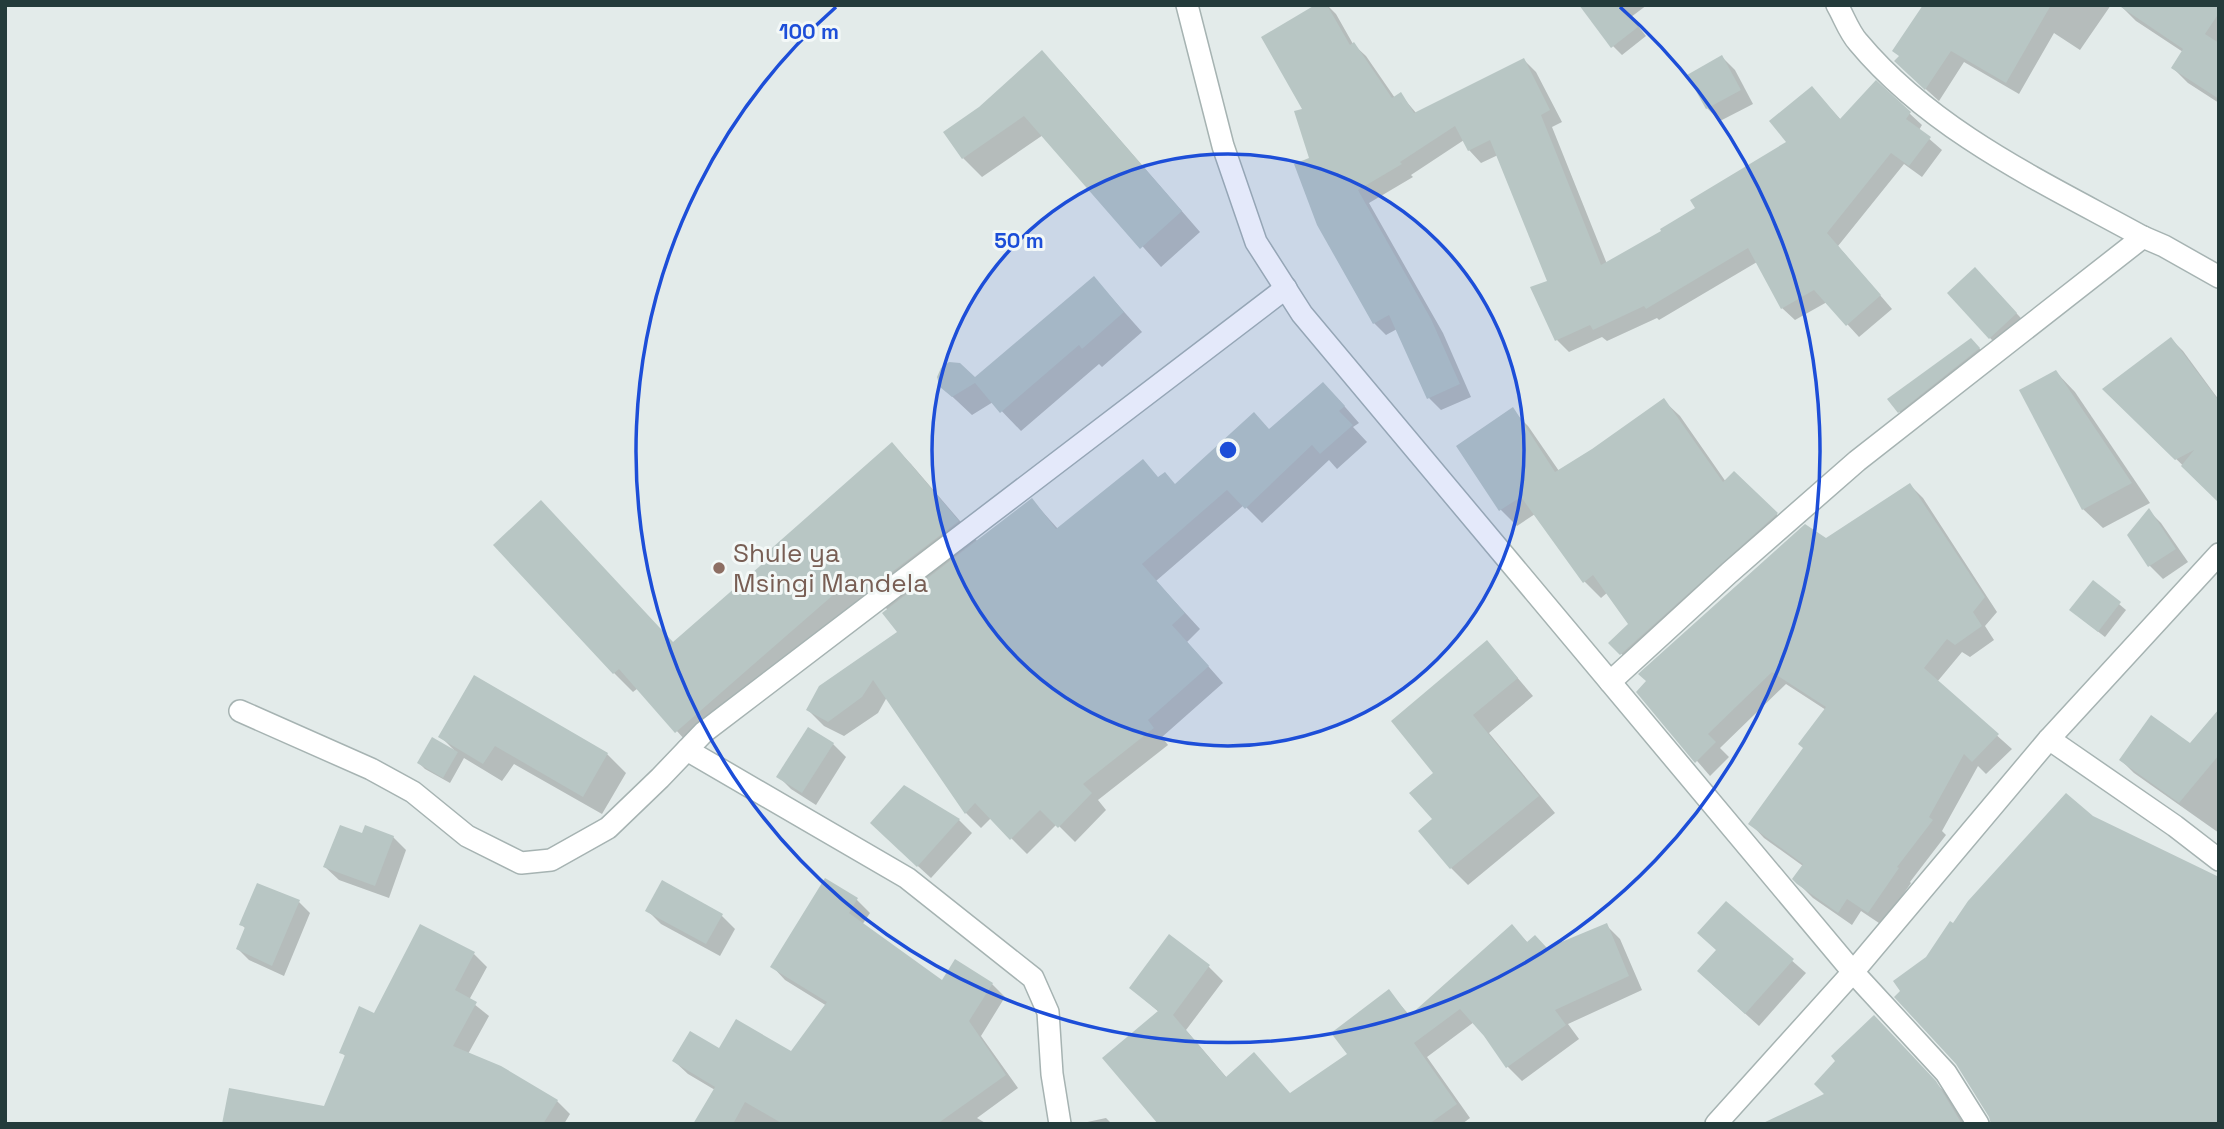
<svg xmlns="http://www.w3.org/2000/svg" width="2224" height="1129" viewBox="0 0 2224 1129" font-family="'Space Grotesk',sans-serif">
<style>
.shadow{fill:#0003}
.building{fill:#b8c6c4}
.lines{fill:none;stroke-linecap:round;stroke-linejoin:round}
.street-casing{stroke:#a6b3b2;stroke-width:24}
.street{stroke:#fff;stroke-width:21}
.ring{fill:none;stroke:#1d4ed8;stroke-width:3.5}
.education-dot{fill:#8d6e63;stroke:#f3f8f7;stroke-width:2.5}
.labels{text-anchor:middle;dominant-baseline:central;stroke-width:6;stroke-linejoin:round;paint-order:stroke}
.education-label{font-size:26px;fill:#785e54;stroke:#f3f8f7;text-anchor:start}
.centre{fill:#1d4ed8;stroke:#f3f8f7;stroke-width:3.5}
.ring-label{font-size:21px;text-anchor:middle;font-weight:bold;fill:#1d4ed8;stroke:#f3f8f7;stroke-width:6;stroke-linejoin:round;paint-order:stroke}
</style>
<rect width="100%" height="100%" fill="#e3ebea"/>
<g class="shadow">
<path d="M 1327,5 L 1336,14 L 1353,44 L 1366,56 L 1395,98 L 1400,94 L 1417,114 L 1524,60 L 1536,72 L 1562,122 L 1552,127 L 1607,264 L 1664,232 L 1788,142 L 1812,88 L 1841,120 L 1909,113 L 1922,125 L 1919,130 L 1942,150 L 1922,177 L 1904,164 L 1838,246 L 1892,309 L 1859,337 L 1827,302 L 1795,320 L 1782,308 L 1757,262 L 1659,320 L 1657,318 L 1607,341 L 1602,337 L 1569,352 L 1557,340 L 1549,282 L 1498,155 L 1481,163 L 1469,150 L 1464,140 L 1411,175 L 1413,177 L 1369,203 L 1443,333 L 1471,397 L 1441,410 L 1429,398 L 1397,329 L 1386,335 L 1374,323 L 1312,159 L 1304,110 Z"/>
<path d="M 1582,5 L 1647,5 L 1631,17 L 1646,36 L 1622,55 L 1610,43 Z"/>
<path d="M 1925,5 L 2111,5 L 2080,50 L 2054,33 L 2019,94 L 1964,62 L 1939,101 L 1908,73 L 1900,57 Z"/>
<path d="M 2219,5 L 2219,103 L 2188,83 L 2173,68 L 2183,52 L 2136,21 L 2121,6 Z"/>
<path d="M 1722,57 L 1735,70 L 1753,104 L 1720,121 L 1707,108 Z"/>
<path d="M 1061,72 L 1200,232 L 1161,267 L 1043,135 L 982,177 L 963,158 Z"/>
<path d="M 1094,278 L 1142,332 L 1102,367 L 1099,364 L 1021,431 L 993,402 L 972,415 L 941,386 L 975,379 Z"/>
<path d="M 1988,282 L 2029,327 L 2003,351 L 1990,338 Z"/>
<path d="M 2171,339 L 2183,351 L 2219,400 L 2219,501 L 2105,389 Z"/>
<path d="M 1971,340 L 1982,351 L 1910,423 L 1899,411 Z"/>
<path d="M 2056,372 L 2075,392 L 2150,503 L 2103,528 L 2083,509 Z"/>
<path d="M 1339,400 L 1359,423 L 1353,427 L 1367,442 L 1337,469 L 1329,460 L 1262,523 L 1244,505 L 1156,581 L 1200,629 L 1187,642 L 1223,683 L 1162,737 L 1168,745 L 1098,800 L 1106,810 L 1075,842 L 1057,824 L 1027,854 L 991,818 L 981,828 L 966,813 L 887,697 L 878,713 L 844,736 L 824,726 L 808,710 L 899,632 L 888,610 L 874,596 L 695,751 L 638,688 L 633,692 L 614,673 L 496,545 L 674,644 L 770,560 L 892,445 L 911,464 L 978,542 L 1032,500 L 1058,529 L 1159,479 L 1176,486 L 1270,430 Z"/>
<path d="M 1663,400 L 1680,416 L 1726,482 L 1734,473 L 1793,530 L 1637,670 L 1611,643 L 1630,624 L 1608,592 L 1601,598 L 1585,582 L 1535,514 L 1517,526 L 1501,510 L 1458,446 L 1512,410 L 1528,426 L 1559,471 L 1593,450 Z"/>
<path d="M 1910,485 L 1923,498 L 1997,612 L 1985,626 L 1994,640 L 1970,657 L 1962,652 L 1937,682 L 2012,749 L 1986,774 L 1978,766 L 1942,831 L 1946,835 L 1910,882 L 1911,883 L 1882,925 L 1861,911 L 1852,925 L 1813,898 L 1798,883 L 1803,866 L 1764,838 L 1751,824 L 1805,749 L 1826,710 L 1786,684 L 1720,748 L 1729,757 L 1710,776 L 1638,692 L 1826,540 Z"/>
<path d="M 2149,511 L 2161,523 L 2188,562 L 2163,579 L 2150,566 L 2130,535 Z"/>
<path d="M 2093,582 L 2126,610 L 2105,637 L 2078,616 Z"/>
<path d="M 1487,642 L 1533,696 L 1489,733 L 1555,813 L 1468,885 L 1451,868 L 1436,773 Z"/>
<path d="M 2219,711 L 2219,833 L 2134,773 L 2121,760 L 2190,745 Z"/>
<path d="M 441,737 L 607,754 L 626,773 L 602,814 L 514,764 L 502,781 L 464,758 L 450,783 L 425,769 L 419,763 L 454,750 Z"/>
<path d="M 833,744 L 846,757 L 816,805 L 791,789 L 778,776 Z"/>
<path d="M 904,787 L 959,820 L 972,833 L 931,878 L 885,836 Z"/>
<path d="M 393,837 L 406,850 L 389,898 L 339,880 L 325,867 Z"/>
<path d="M 826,880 L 857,900 L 870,913 L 862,925 L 943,983 L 992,984 L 1005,997 L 981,1036 L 1018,1088 L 977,1118 L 987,1124 L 695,1124 L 715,1090 L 688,1074 L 674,1061 L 719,1051 L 791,1053 L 827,1006 L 785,980 L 772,966 Z"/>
<path d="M 299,902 L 310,913 L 284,976 L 249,960 L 238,949 L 246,929 L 241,924 Z"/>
<path d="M 1726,903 L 1806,973 L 1759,1026 L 1712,984 Z"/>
<path d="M 648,911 L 722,916 L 735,929 L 720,956 L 661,924 Z"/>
<path d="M 1606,925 L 1620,939 L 1642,990 L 1568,1024 L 1579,1039 L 1522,1081 L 1508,1067 L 1474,1022 L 1427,1057 L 1470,1118 L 1462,1124 L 1165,1124 L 1159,1012 L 1131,988 L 1169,937 L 1209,967 L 1223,981 L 1186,1030 L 1227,1078 L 1291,1095 L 1350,1055 L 1389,992 L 1411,1017 L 1512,927 L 1528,943 L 1548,949 Z"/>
<path d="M 474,954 L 487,967 L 469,1000 L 489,1016 L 468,1054 L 557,1101 L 570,1114 L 564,1124 L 418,1124 L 341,1052 L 375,1015 Z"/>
<path d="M 1888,1031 L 1949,1097 L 1966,1124 L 1765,1124 L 1827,1095 Z"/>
<path d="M 1106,1118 L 1112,1124 L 1078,1124 Z"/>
</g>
<g class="building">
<path d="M 1315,5 L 1327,5 L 1350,45 L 1354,42 L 1392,98 L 1401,92 L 1414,113 L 1524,58 L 1550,110 L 1541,115 L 1601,265 L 1661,231 L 1660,229 L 1695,208 L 1690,200 L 1786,142 L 1769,121 L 1812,86 L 1840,119 L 1876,80 L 1911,112 L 1906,119 L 1931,137 L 1909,166 L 1891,153 L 1827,233 L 1881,295 L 1846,326 L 1814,290 L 1781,309 L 1748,248 L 1646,309 L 1644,306 L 1593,330 L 1590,325 L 1555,341 L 1530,287 L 1547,281 L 1490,140 L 1468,151 L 1455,126 L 1400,162 L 1402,164 L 1358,190 L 1431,319 L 1460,384 L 1427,399 L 1389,315 L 1373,324 L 1317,225 L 1294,164 L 1309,158 L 1294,111 L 1302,109 L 1261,37 Z"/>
<path d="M 1579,5 L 1621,5 L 1638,27 L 1611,48 Z"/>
<path d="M 1923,5 L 2051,5 L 2006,83 L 1951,51 L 1925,90 L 1894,61 L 1899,56 L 1892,51 Z"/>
<path d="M 2118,5 L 2219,5 L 2219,13 L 2205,34 L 2219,43 L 2219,99 L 2171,68 L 2183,49 Z"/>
<path d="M 1042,50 L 1182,211 L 1140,249 L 1024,116 L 962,159 L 943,132 L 979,107 Z"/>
<path d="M 1722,55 L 1741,90 L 1706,109 L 1687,75 Z"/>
<path d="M 1975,267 L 2017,313 L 1989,339 L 1947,293 Z"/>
<path d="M 1094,276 L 1124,312 L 1082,349 L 1079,345 L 1000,413 L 975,383 L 952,397 L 940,387 L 937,377 L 941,368 L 949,362 L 960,363 L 975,377 Z"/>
<path d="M 2171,337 L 2219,401 L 2219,503 L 2181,466 L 2194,450 L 2175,460 L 2102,389 Z"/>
<path d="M 1971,338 L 1980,348 L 1898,413 L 1887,399 Z"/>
<path d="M 2056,370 L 2132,483 L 2082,510 L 2019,390 Z"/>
<path d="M 1323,382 L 1345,406 L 1339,411 L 1353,425 L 1320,454 L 1312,445 L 1245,509 L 1227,490 L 1142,564 L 1185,613 L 1172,625 L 1209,666 L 1148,720 L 1154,728 L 1083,784 L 1092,793 L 1058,828 L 1040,810 L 1010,840 L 975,803 L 965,814 L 873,680 L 862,697 L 828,722 L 806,710 L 819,686 L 897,632 L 882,613 L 1032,498 L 1056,529 L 1143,459 L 1158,477 L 1165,472 L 1175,484 L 1254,412 L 1269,429 Z"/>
<path d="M 1664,398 L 1723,482 L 1734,471 L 1778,513 L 1620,655 L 1608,643 L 1628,624 L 1593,575 L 1583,583 L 1521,497 L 1499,511 L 1456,446 L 1513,407 L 1555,472 L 1592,449 Z"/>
<path d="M 892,442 L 959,521 L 867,591 L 855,576 L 675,733 L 619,669 L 613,674 L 493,545 L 541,500 L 673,642 L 768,559 L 764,555 Z"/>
<path d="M 1910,483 L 1985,597 L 1973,612 L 1982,626 L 1955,645 L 1947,639 L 1924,668 L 1999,734 L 1972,762 L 1964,754 L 1929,817 L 1933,820 L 1897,867 L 1899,868 L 1868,913 L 1847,899 L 1838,913 L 1797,884 L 1792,879 L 1803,864 L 1748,824 L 1803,748 L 1798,744 L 1826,707 L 1772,672 L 1708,734 L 1716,742 L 1695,763 L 1636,692 L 1646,681 L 1638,674 L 1805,524 L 1826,538 Z"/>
<path d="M 2149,508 L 2176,549 L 2148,567 L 2127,535 Z"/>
<path d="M 2093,580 L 2121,602 L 2098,632 L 2069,610 Z"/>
<path d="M 1487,640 L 1518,678 L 1473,715 L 1539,796 L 1450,869 L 1418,831 L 1432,819 L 1409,793 L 1433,773 L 1391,721 Z"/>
<path d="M 474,675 L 608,753 L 583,797 L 495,746 L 483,764 L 438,737 Z"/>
<path d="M 2219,709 L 2219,755 L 2179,803 L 2119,760 L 2151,715 L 2190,743 Z"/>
<path d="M 808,727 L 834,743 L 802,793 L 776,777 Z"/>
<path d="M 432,737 L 458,752 L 443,778 L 417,763 Z"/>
<path d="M 904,785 L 960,819 L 917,867 L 870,823 Z"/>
<path d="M 2066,793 L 2093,816 L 2219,877 L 2219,1124 L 1991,1124 L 1989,1117 L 1956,1064 L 1894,997 L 1900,991 L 1893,981 L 1926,957 L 1950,921 L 1953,923 L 1968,901 Z"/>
<path d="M 340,825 L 362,833 L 365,825 L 394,836 L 375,886 L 323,867 Z"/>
<path d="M 825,878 L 858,898 L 849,913 L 942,980 L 955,959 L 993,983 L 969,1021 L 1006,1075 L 937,1124 L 783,1124 L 745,1102 L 733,1124 L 693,1124 L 715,1087 L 672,1061 L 690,1031 L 719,1048 L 736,1019 L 791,1051 L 827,1002 L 770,967 Z"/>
<path d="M 662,880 L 723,914 L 706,944 L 645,911 Z"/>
<path d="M 257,883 L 300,900 L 272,966 L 236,949 L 245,927 L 239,925 Z"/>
<path d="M 1726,901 L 1794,959 L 1745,1014 L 1697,971 L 1716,950 L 1697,933 Z"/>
<path d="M 1607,923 L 1629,976 L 1555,1010 L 1566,1025 L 1506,1068 L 1484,1036 L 1460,1009 L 1414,1043 L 1457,1104 L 1429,1124 L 1158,1124 L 1102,1058 L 1158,1011 L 1129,988 L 1169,934 L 1210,965 L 1173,1015 L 1226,1077 L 1254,1052 L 1290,1093 L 1347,1054 L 1331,1033 L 1389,989 L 1409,1016 L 1512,924 L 1527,942 L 1535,935 L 1547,948 Z"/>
<path d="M 420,924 L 475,952 L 455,990 L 477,1002 L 453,1046 L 501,1066 L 558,1100 L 543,1124 L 222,1124 L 229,1088 L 324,1106 L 345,1055 L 339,1053 L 359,1006 L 374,1013 Z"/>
<path d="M 1874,1015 L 1936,1081 L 1962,1124 L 1761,1124 L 1824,1094 L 1814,1084 L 1835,1061 L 1831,1056 Z"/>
</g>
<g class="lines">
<defs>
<g id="street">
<path d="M 1187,5 L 1223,146 L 1256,242 L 1302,314 L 1853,972 L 1946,1073 L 1978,1124"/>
<path d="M 1837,5 C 1844,17 1849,32 1858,42 C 1933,132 2043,182 2143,237 L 2164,246 L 2219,277"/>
<path d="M 1610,682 L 1729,573 L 1857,461 L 2143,237"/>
<path d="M 240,711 L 371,769 L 413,792 L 467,836 L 521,863 L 551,860 L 608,828 L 660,778 L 704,732 L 1286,288"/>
<path d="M 2049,739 L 2175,826 L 2219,860"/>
<path d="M 687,750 L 907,878 L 1033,978 L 1048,1012 L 1052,1074 L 1060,1124"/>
<path d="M 1716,1124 L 1853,972 L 2049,739 L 2219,554"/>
</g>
</defs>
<use href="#street" class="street-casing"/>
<use href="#street" class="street"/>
</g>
<circle cx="1228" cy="450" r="296" fill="#1d4ed8" fill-opacity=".12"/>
<g class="ring">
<circle cx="1228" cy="450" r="296"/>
<path d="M1620 7A592 592 0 1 1 836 7"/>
</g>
<circle class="education-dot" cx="719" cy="568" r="7"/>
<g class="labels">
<g class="education-label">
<text x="733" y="553">Shule ya<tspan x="733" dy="30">Msingi Mandela</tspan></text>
</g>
</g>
<circle cx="1228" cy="450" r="10" class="centre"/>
<g class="ring-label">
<text x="809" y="39">100 m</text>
<text x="1019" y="248">50 m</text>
</g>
<rect width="2224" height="1129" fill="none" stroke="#243b3b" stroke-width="14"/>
</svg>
